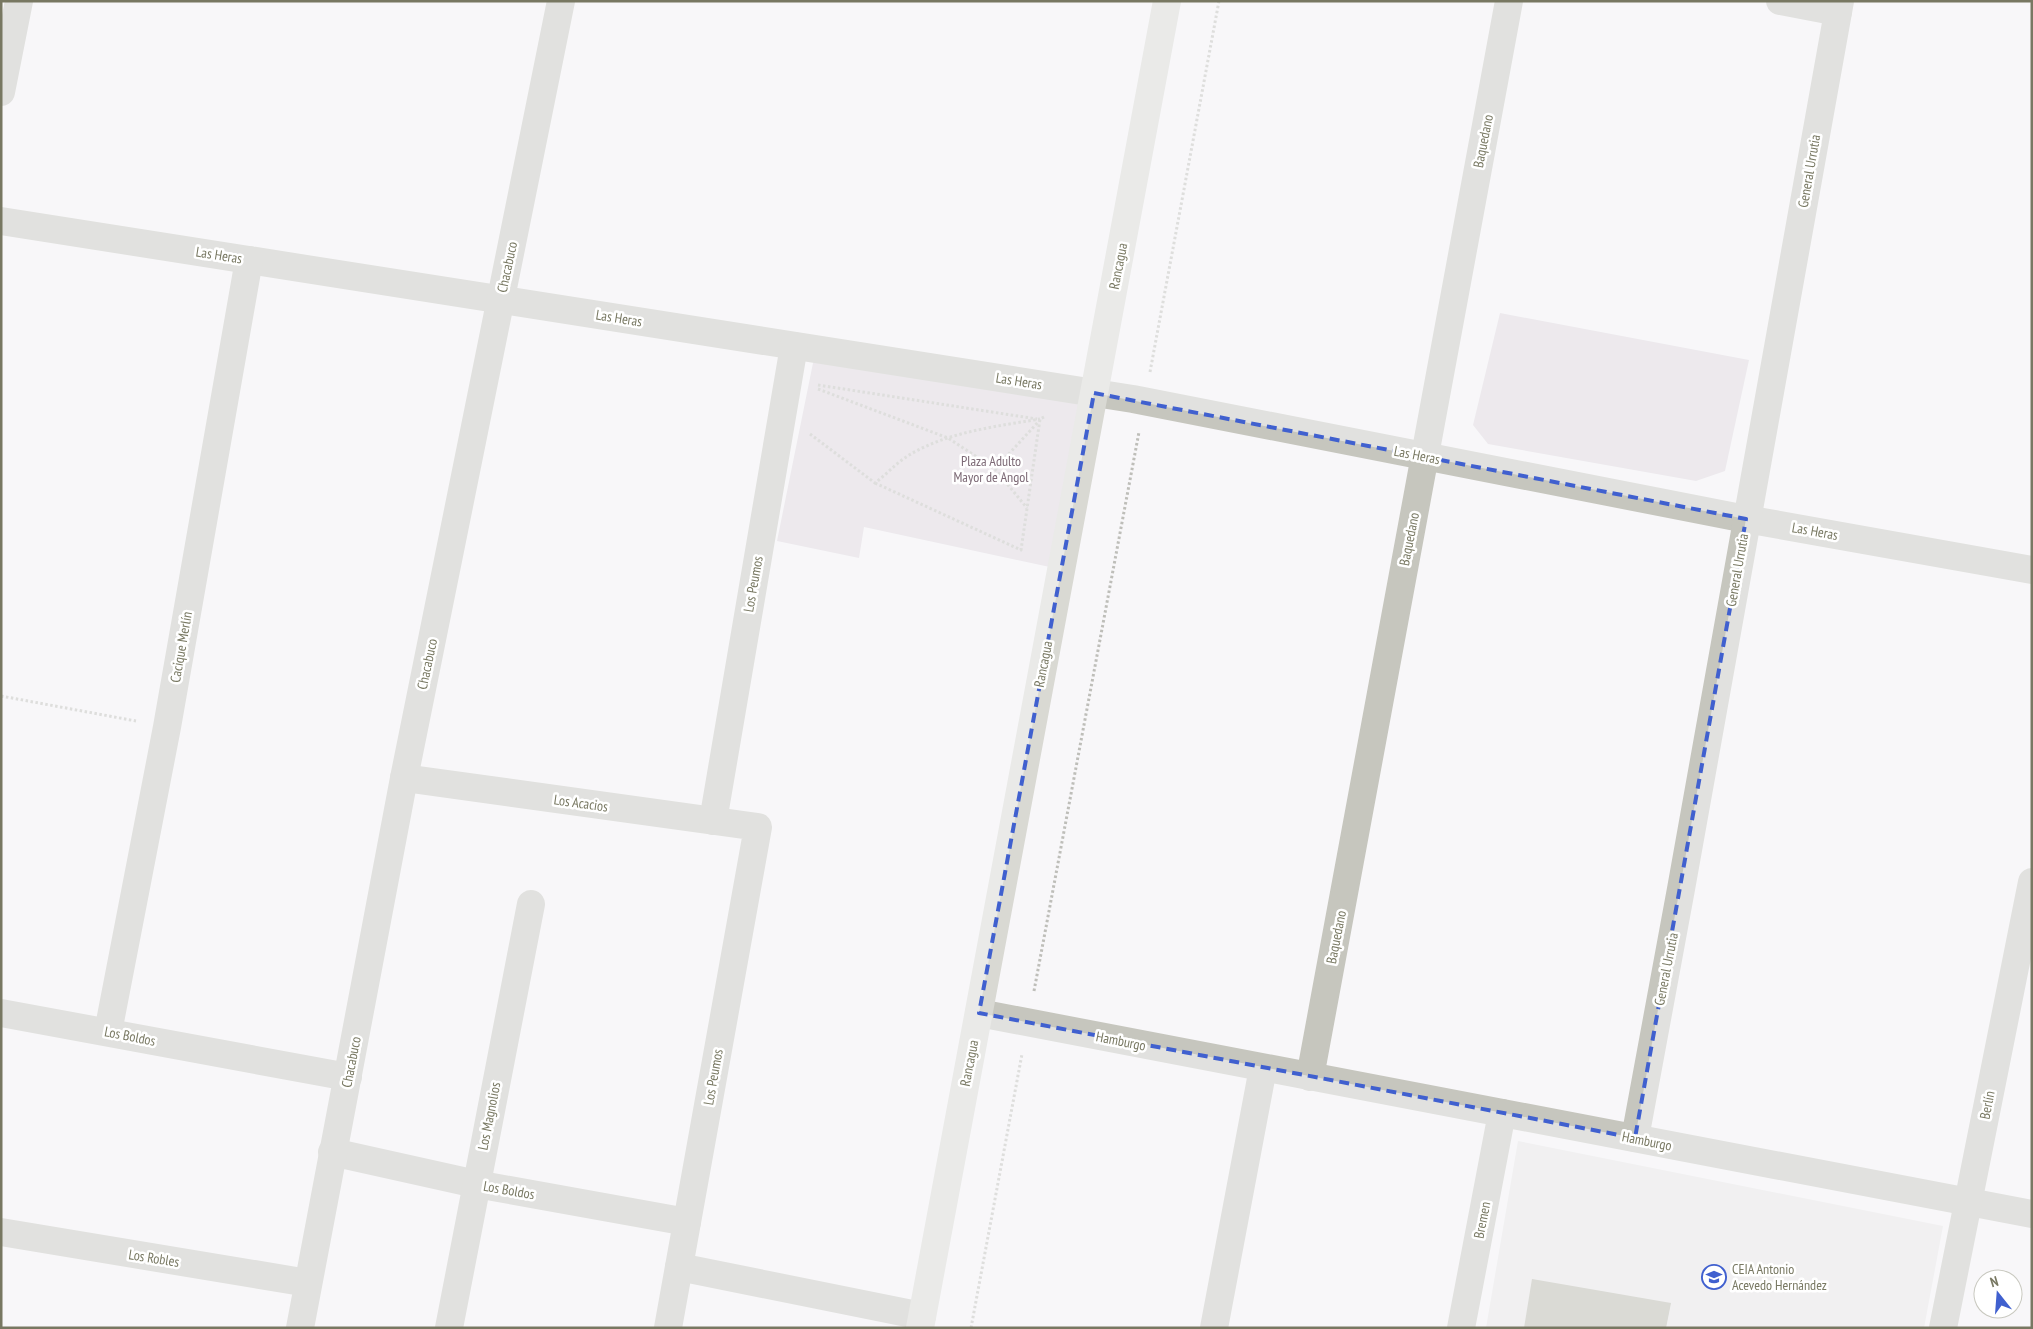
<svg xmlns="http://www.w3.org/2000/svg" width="2033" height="1329" viewBox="0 0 2033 1329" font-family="'PT Sans Narrow',sans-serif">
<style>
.built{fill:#e8e7e6}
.green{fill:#dfd8de}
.building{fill:#b5b5a8}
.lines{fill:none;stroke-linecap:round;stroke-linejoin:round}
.path{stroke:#bebeb9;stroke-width:3;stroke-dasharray:2.5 2.5;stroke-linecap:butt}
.minor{stroke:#c6c6be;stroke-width:28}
.major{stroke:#d9d9d3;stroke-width:28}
.marked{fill:none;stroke:#4060cf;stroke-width:4;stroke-dasharray:10 6;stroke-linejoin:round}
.labels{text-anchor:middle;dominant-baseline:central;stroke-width:5;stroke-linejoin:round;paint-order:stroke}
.street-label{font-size:14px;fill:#787862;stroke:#fff}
.park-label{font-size:14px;fill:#7c6975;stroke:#fff}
.poi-label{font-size:14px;fill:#787862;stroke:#fff;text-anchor:start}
</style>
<rect width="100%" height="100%" fill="#f8f7f9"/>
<path class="built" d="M 1518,1141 L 1943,1226 L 1924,1328 L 1486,1328 Z"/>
<g class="green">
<path d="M 1500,313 L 1749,360 L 1725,471 L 1696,481 L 1488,444 L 1473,425 Z"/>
<path d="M 814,358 L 1091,400 L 1059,569 L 864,527 L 859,558 L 777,541 Z"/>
</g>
<path class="building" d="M 1532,1279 L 1671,1303 L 1666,1328 L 1524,1328 Z"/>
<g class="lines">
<g class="path">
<path d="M 1150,372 L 1219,1"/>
<path d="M 818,385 L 1037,419"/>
<path d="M 818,389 L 948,438 L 995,469 L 1027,508"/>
<path d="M 810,434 L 875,483 C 887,474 898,461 911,454 C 948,432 998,426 1040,419"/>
<path d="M 995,469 L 1040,420"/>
<path d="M 875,483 L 1021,550 L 1040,419 L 1044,417"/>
<path d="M 1,696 L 136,721"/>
<path d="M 1034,991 L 1139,432"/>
<path d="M 971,1328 L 1022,1054"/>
</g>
<g class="minor">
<path d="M 1780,1 L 1838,12"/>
<path d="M 1,92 L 19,1"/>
<path d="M 1,221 L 1133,399 L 1746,519 L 2032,570"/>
<path d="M 404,778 L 758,827 L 668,1328"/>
<path d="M 713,821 L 794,346"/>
<path d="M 1,1013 L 348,1077"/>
<path d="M 979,1013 L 2032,1214"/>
<path d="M 108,1032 L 167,727 L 249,260"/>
<path d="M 1310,1077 L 1509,1"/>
<path d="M 1635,1138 L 1681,889 L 1840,1"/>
<path d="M 332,1152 L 476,1184 L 687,1222"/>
<path d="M 1,1232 L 308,1283"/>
<path d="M 679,1267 L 922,1316"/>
<path d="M 300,1328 L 404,778 L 561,1"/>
<path d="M 449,1328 L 531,904"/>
<path d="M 1214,1328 L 1263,1068"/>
<path d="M 1461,1328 L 1502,1113"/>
<path d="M 1943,1328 L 2032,882"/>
</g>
<path class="major" d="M 920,1328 L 1167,1"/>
</g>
<path d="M0 0H2033V1329H0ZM 1094,393 L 1746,519 L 1635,1138 L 979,1013 Z" fill="#f8f7f9" fill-opacity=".55" fill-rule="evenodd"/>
<path class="marked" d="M 1094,393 L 1746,519 L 1635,1138 L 979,1013 Z"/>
<defs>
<symbol id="school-ring" viewBox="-11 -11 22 22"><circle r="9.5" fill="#fff" stroke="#4060cf" stroke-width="1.5"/><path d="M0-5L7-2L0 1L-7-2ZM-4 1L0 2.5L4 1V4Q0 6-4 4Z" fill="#4060cf"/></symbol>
</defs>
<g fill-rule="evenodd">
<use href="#school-ring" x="1700" y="1263" width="28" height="28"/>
</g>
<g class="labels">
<g class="street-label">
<text transform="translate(1483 141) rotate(-79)">Baquedano</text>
<text transform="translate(1809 171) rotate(-80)">General Urrutia</text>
<text transform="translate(219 255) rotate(9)">Las Heras</text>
<text transform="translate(1118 266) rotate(-79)">Rancagua</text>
<text transform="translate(507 267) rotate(-78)">Chacabuco</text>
<text transform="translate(619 318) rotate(9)">Las Heras</text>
<text transform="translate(1019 381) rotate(9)">Las Heras</text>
<text transform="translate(1417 455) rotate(11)">Las Heras</text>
<text transform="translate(1815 531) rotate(10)">Las Heras</text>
<text transform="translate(1409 539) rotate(-79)">Baquedano</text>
<text transform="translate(1737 570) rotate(-80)">General Urrutia</text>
<text transform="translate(753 584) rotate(-80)">Los Peumos</text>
<text transform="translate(181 647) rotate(-80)">Cacique Merlín</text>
<text transform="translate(427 664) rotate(-78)">Chacabuco</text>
<text transform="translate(1043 664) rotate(-79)">Rancagua</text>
<text transform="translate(581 803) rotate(8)">Los Acacios</text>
<text transform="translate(1336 937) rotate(-79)">Baquedano</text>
<text transform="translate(1666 969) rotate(-79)">General Urrutia</text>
<text transform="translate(130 1036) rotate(11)">Los Boldos</text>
<text transform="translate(1121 1041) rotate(11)">Hamburgo</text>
<text transform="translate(351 1062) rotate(-79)">Chacabuco</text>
<text transform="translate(969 1063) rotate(-79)">Rancagua</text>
<text transform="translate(713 1077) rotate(-80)">Los Peumos</text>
<text transform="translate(1987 1105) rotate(-79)">Berlín</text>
<text transform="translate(489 1116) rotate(-79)">Los Magnolios</text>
<text transform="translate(1647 1141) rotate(11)">Hamburgo</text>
<text transform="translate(509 1190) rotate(10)">Los Boldos</text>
<text transform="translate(1482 1220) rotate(-79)">Bremen</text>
<text transform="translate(154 1258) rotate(9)">Los Robles</text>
</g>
<g class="park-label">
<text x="991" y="461">Plaza Adulto<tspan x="991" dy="16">Mayor de Angol</tspan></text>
</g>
<g class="poi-label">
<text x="1732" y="1269">CEIA Antonio<tspan x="1732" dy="16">Acevedo Hernández</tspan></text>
</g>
</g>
<rect width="2033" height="1329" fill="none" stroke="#787862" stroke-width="5"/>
<g transform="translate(1998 1294) rotate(343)"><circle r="24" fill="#ffffff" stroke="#c9c9c0"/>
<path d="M0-4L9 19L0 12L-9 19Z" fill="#4060cf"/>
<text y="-8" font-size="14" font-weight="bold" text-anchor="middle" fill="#787862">N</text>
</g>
</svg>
